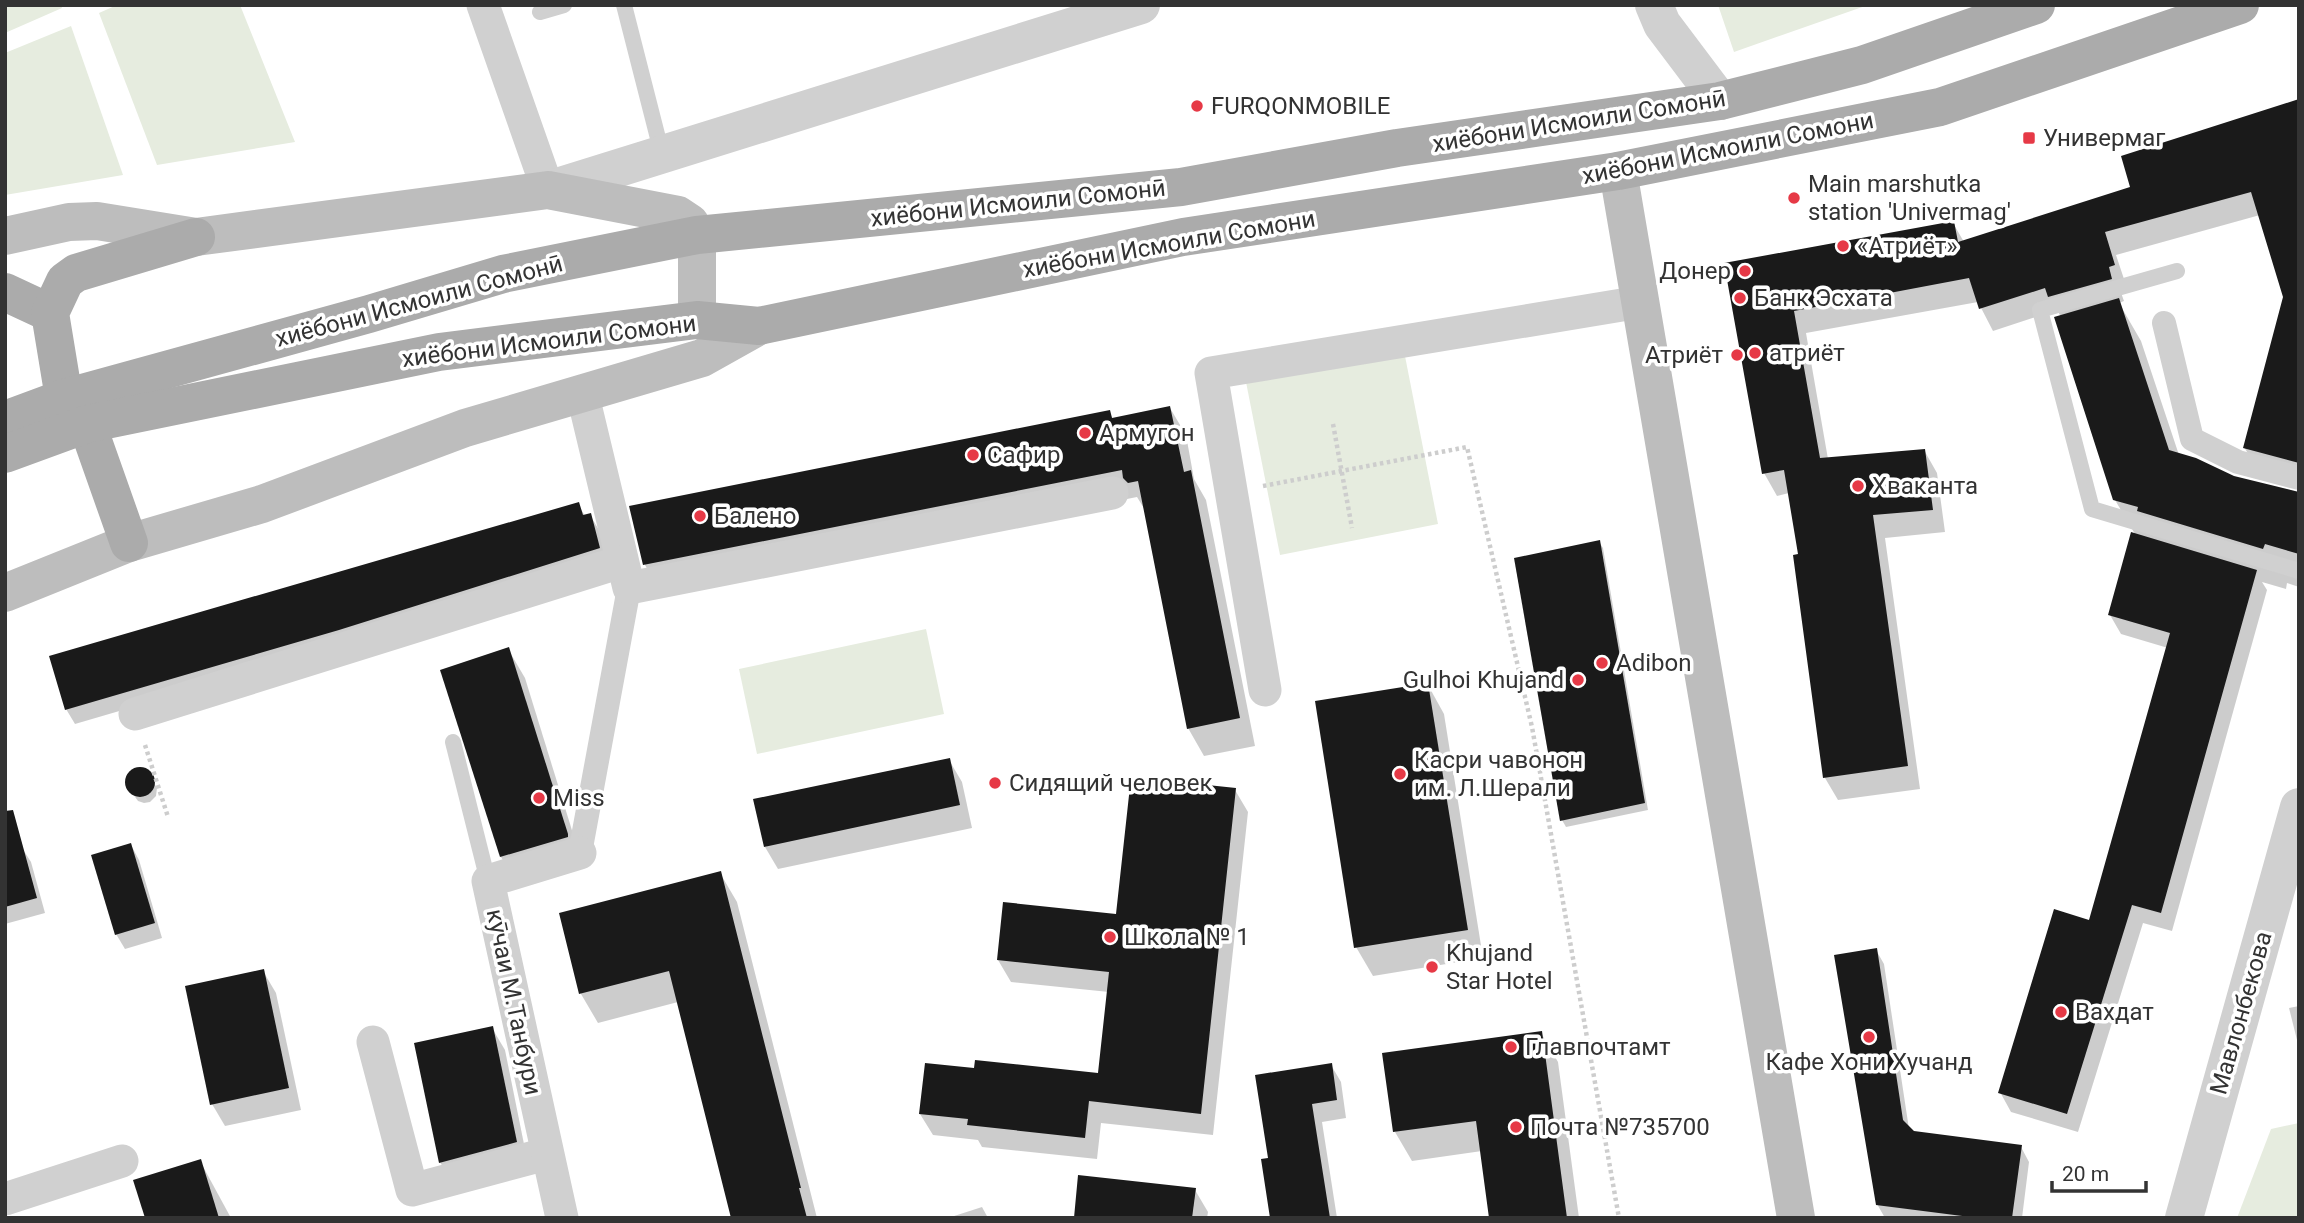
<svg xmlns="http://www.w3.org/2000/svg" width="2304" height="1223" viewBox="0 0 2304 1223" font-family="Roboto,sans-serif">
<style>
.green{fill:#e6ecdf}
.shadow{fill:#0003}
.building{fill:#1a1a1a}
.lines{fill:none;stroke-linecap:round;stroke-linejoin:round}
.path{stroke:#cdcdcd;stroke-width:4.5;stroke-dasharray:3.5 3.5;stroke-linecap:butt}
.service{stroke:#d0d0d0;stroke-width:16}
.pedestrian{stroke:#d0d0d0;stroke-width:24}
.minor{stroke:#d0d0d0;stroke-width:33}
.tertiary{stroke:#d0d0d0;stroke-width:38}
.secondary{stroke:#bdbdbd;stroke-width:38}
.primary{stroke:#ababab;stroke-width:38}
.poi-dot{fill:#e63946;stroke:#fff;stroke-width:2.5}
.labels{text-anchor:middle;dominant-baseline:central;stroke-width:7;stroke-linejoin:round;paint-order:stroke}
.poi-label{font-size:24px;fill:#333;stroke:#fff;text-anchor:start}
.street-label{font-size:24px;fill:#333;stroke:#fff}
</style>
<rect width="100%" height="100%" fill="#fff"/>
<g class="green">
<path d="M 5,5 L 61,5 L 62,8 L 5,33 Z"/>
<path d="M 117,5 L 240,5 L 295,142 L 157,165 L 99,13 Z"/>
<path d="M 1718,5 L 1868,5 L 1734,52 Z"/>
<path d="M 71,26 L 123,175 L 5,195 L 5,53 Z"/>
<path d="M 1404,351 L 1438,524 L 1280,555 L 1246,382 Z"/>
<path d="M 926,629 L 944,714 L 757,754 L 739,669 Z"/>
<path d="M 2299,1123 L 2299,1218 L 2237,1218 L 2271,1129 Z"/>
</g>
<g class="shadow">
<path d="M 2299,106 L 2299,481 L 2258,470 L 2244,447 L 2285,297 L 2260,215 L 2116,255 L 2127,288 L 2120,290 L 2124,301 L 2119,303 L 2141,341 L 2179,455 L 2234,478 L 2299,494 L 2299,587 L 2287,583 L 2286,589 L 2262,582 L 2267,590 L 2172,931 L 2143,923 L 2078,1132 L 2011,1112 L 2000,1092 L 2091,922 L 2168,648 L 2121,634 L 2110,615 L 2135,534 L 2115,500 L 2061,317 L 2057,310 L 1993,331 L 1978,302 L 1806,333 L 1828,459 L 1924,450 L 1937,473 L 1945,532 L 1885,538 L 1920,789 L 1838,800 L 1825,778 L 1800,556 L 1789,493 L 1777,496 L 1764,473 L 1726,264 L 1953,223 L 1964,242 L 2132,188 Z"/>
<path d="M 1170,408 L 1186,435 L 1194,479 L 1206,500 L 1255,746 L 1204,756 L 1188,728 L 1145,510 L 1137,497 L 661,592 L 645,565 L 631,507 L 1109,412 L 1113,419 Z"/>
<path d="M 578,504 L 585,516 L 590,515 L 599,530 L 607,563 L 348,644 L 75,724 L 66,709 Z"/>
<path d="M 1599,542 L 1603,548 L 1648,810 L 1566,827 L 1562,820 Z"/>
<path d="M 508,649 L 525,678 L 583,866 L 518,885 L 501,857 Z"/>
<path d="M 1428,685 L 1444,714 L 1483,958 L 1373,976 L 1356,947 Z"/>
<path d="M 949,760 L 962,782 L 972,828 L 778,869 L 765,847 Z"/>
<path d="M 136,769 L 145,770 L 157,788 L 156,796 L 150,802 L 144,803 L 138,801 L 128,787 L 129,774 Z"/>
<path d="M 1235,790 L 1248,812 L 1213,1135 L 1101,1123 L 1097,1159 L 982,1147 L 978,1140 L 933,1135 L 920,1114 L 975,1070 L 1100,1075 L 1109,992 L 1011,982 L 998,960 L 1117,916 Z"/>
<path d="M 131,845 L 139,860 L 162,938 L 125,949 L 116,934 Z"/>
<path d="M 22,848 L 31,862 L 45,913 L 5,924 L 5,853 Z"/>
<path d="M 720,873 L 737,902 L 817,1218 L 732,1218 L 678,1002 L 598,1023 L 581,994 L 561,914 Z"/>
<path d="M 1876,950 L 1884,964 L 1909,1129 L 1913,1133 L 2021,1147 L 2029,1162 L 2022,1218 L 1885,1218 L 1877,1204 Z"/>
<path d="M 263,971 L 276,993 L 301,1110 L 225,1126 L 212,1104 Z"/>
<path d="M 2299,1006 L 2299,1048 L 2289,1008 Z"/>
<path d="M 492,1028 L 505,1050 L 528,1164 L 453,1184 L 440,1162 Z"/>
<path d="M 1541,1033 L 1558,1062 L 1579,1218 L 1491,1218 L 1482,1151 L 1412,1161 L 1395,1132 Z"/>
<path d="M 1331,1065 L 1341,1082 L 1346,1118 L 1322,1122 L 1337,1218 L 1272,1218 L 1270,1160 Z"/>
<path d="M 200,1161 L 231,1218 L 147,1218 Z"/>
<path d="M 1195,1190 L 1208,1212 L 1207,1218 L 1075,1218 Z"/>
<path d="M 982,1207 L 988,1218 L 948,1218 Z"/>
</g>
<g class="building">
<path d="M 2299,99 L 2299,463 L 2243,448 L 2283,297 L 2251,192 L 2105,232 L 2115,265 L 2109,267 L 2112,279 L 2048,297 L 2045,288 L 1979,309 L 1969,278 L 1794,311 L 1820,458 L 1925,449 L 1933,510 L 1873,515 L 1908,766 L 1823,778 L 1793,555 L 1798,554 L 1784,470 L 1762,474 L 1724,263 L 1954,221 L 1958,242 L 2130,187 L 2121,156 Z"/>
<path d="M 2119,298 L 2169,450 L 2196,458 L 2234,476 L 2299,492 L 2299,554 L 2265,544 L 2263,549 L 2137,511 L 2138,507 L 2113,500 L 2054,317 Z"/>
<path d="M 1170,406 L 1184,472 L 1191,470 L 1240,718 L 1187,729 L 1138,481 L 1128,483 L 1123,478 L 1122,470 L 643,565 L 629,506 L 1110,410 L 1112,418 Z"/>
<path d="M 579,502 L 583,515 L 591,513 L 600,548 L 339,630 L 65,710 L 49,656 Z"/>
<path d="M 2131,532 L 2257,570 L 2161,913 L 2132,905 L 2067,1114 L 1998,1093 L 2054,909 L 2089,920 L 2170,633 L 2108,615 Z"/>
<path d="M 1600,540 L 1645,803 L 1560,821 L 1514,558 Z"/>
<path d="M 509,647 L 568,834 L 568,837 L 500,857 L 440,670 Z"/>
<path d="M 1428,683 L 1468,930 L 1354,948 L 1315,701 Z"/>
<path d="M 950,758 L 960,805 L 764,847 L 753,799 Z"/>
<circle cx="140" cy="782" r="15"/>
<path d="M 1131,777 L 1236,788 L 1201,1114 L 1089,1101 L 1085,1138 L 967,1125 L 968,1119 L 919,1114 L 925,1063 L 974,1068 L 975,1060 L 1098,1073 L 1109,972 L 997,960 L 1003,902 L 1116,914 Z"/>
<path d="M 13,810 L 37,898 L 5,907 L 5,811 Z"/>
<path d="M 131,843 L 155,923 L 115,935 L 91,855 Z"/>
<path d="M 721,871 L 801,1188 L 799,1188 L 807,1218 L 731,1218 L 669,971 L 579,994 L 559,913 Z"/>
<path d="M 1877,948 L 1903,1120 L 1914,1131 L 2022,1145 L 2012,1218 L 1978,1218 L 1876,1205 L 1834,955 Z"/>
<path d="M 264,969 L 289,1088 L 210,1105 L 185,986 Z"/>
<path d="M 493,1026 L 517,1142 L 439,1163 L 414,1043 Z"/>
<path d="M 1542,1031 L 1567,1218 L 1489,1218 L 1476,1121 L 1393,1132 L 1382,1053 Z"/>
<path d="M 1332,1063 L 1337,1100 L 1312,1104 L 1330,1218 L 1270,1218 L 1261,1159 L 1268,1158 L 1255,1075 Z"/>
<path d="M 201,1159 L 219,1218 L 145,1218 L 133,1180 Z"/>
<path d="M 1078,1175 L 1196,1188 L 1192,1218 L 1074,1218 Z"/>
</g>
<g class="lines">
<g class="path">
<path d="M 1333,424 L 1352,528"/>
<path d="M 1263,486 L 1467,447 L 1532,727 L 1619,1218"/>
<path d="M 145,745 L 168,817"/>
</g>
<g class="service">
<path d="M 624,5 L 662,154"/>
<path d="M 540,12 L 564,5"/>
<path d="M 2177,271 L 2040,310 L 2092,509 L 2299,571"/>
<path d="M 453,742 L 488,881"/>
</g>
<g class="pedestrian">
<path d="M 2164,323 L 2192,439 L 2238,462 L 2299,478"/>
<path d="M 580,853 L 629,588"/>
</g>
<g class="minor">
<path d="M 483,5 L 548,190"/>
<path d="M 582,392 L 629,588 L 1112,493"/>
<path d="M 1265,690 L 1211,373 L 1640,302"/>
<path d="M 135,714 L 621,562"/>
<path d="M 373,1042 L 412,1190 L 546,1154"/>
<path d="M 5,1199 L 122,1161"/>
<path d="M 562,1218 L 488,881 L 580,853"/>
</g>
<g class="tertiary">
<path d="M 1654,5 L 1662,24 L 1720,101"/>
<path d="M 548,190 L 1141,5"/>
<path d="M 2184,1218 L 2299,807"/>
</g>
<g class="secondary">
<path d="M 1618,171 L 1796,1218"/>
<path d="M 5,236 L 69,222 L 97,221 L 196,237 L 548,190 L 678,215 L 690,223 L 697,235 L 697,320"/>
<path d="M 5,593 L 129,543 L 262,504 L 465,428 L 702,358 L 759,326"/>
</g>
<g class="primary">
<path d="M 5,292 L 50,313"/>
<path d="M 64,398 L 50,313 L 65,281 L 76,273 L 196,237"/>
<path d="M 5,420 L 64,398 L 369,314 L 503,274 L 697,235 L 1181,187 L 1397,148 L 1720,101 L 1862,65 L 2036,5"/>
<path d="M 87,424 L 129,543"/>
<path d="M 5,454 L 87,424 L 439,352 L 697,320 L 759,326 L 1183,237 L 1618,171 L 1940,107 L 2240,5"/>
</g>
</g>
<g class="poi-dot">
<circle cx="1197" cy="106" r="7"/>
<rect x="2022" y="131" width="14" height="14" rx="3.5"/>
<circle cx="1794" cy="198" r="7"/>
<circle cx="1843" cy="246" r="7"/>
<circle cx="1745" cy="271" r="7"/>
<circle cx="1740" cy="298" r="7"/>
<circle cx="1755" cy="353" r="7"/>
<circle cx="1737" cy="355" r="7"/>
<circle cx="1085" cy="433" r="7"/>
<circle cx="973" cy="455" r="7"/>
<circle cx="1858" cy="486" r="7"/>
<circle cx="700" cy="516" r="7"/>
<circle cx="1602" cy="663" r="7"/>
<circle cx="1578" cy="680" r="7"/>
<circle cx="1400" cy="774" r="7"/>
<circle cx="995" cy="783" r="7"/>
<circle cx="539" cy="798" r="7"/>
<circle cx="1110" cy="937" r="7"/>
<circle cx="1432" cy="967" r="7"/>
<circle cx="2061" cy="1012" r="7"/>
<circle cx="1869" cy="1037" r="7"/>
<circle cx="1511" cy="1047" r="7"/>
<circle cx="1516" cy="1127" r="7"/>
</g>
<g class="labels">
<g class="poi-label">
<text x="1211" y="106">FURQONMOBILE</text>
<text x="2043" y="138">Универмаг</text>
<text x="1808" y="184">Main marshutka<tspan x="1808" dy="28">station 'Univermag'</tspan></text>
<text x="1857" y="246">«Атриёт»</text>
<text x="1731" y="271" text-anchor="end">Донер</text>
<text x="1754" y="298">Банк Эсхата</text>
<text x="1769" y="353">атриёт</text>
<text x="1723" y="355" text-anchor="end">Атриёт</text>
<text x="1099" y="433">Армугон</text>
<text x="987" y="455">Сафир</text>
<text x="1872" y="486">Хваканта</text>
<text x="714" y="516">Балено</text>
<text x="1616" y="663">Adibon</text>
<text x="1564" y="680" text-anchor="end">Gulhoi Khujand</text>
<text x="1414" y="760">Касри чавонон<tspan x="1414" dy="28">им. Л.Шерали</tspan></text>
<text x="1009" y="783">Сидящий человек</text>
<text x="553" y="798">Miss</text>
<text x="1124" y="937">Школа № 1</text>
<text x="1446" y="953">Khujand<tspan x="1446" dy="28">Star Hotel</tspan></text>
<text x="2075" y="1012">Вахдат</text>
<text x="1525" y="1047">Главпочтамт</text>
<text x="1869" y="1062" text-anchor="middle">Кафе Хони Хучанд</text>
<text x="1530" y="1127">Почта №735700</text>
</g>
<g class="street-label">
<text transform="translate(1579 121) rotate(-9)">хиёбони Исмоили Сомонӣ</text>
<text transform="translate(1728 148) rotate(-11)">хиёбони Исмоили Сомони</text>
<text transform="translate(1018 203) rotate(-6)">хиёбони Исмоили Сомонӣ</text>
<text transform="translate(1169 244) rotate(-10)">хиёбони Исмоили Сомони</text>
<text transform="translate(419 301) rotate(-15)">хиёбони Исмоили Сомонӣ</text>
<text transform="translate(549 341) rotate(-7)">хиёбони Исмоили Сомони</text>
<text transform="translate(514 1002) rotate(78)">кӯчаи М.Танбури</text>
<text transform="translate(2241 1013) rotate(-74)">Мавлонбекова</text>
</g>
</g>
<rect width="2304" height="1223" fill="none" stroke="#333333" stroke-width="14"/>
<path d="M2052 1181v10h94v-10" fill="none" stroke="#333333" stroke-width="3.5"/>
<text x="2062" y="1181" font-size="21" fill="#333333" stroke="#ffffff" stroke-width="5" paint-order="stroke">20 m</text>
</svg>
